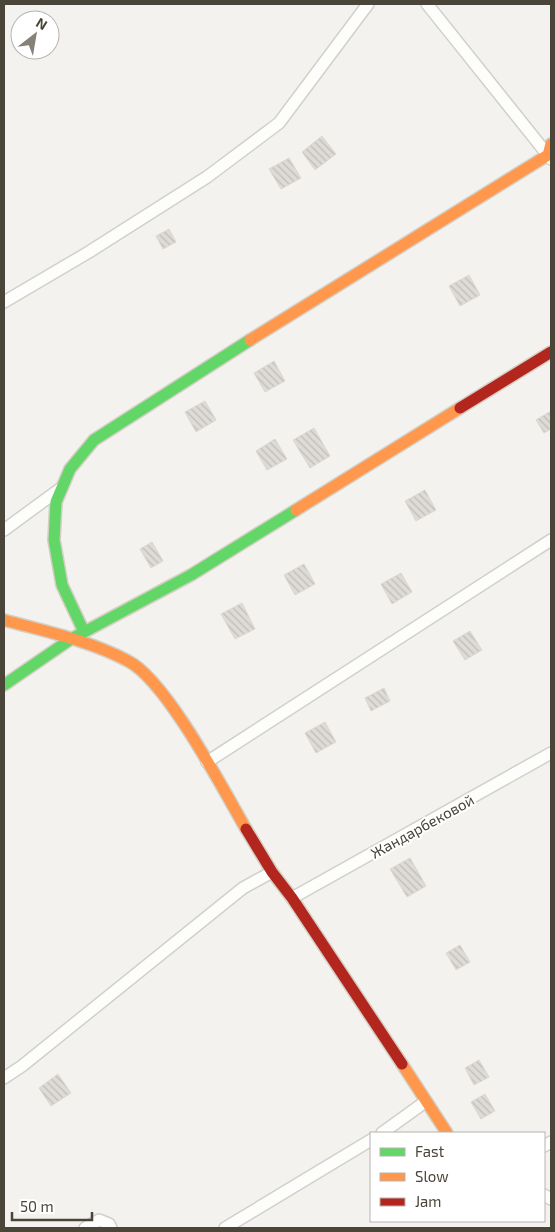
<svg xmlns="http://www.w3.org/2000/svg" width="555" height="1232" viewBox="0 0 555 1232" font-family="'Exo 2',sans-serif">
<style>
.building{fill:url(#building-back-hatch);stroke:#dcd9d4}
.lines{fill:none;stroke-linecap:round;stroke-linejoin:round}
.street-casing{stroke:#d2d0cb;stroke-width:14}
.fast-casing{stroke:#d3cfc5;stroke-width:14}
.slow-casing{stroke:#d3cfc5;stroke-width:14}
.jam-casing{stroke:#d3cfc5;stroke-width:14}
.street{stroke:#fdfdfc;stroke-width:11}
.fast{stroke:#63d668;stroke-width:11}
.slow{stroke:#ff974d;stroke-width:11}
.jam{stroke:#b3261e;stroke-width:11}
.labels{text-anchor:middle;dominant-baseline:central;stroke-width:4;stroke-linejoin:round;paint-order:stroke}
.street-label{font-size:15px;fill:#4b4439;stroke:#fff}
</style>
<defs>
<pattern id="building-back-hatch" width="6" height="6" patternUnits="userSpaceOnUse" patternTransform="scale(1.25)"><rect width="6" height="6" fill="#dedbd6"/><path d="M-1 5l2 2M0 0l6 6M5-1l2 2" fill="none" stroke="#c0bdb8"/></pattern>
</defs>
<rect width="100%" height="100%" fill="#f4f2ee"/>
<g class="building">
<path d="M 322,136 L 336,154 L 315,170 L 302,152 Z"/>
<path d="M 289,158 L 301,178 L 281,189 L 269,169 Z"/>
<path d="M 169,229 L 176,242 L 163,249 L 156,236 Z"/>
<path d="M 469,275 L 480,295 L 460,306 L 449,286 Z"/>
<path d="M 274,361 L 285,381 L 265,392 L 254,373 Z"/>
<path d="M 205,401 L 216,420 L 196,432 L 185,412 Z"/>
<path d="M 551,411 L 551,429 L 544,433 L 536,420 Z"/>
<path d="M 314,428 L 330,456 L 310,468 L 293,440 Z"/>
<path d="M 275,439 L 287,459 L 267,470 L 256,451 Z"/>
<path d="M 425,490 L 436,510 L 416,521 L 405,501 Z"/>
<path d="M 152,542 L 163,561 L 151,568 L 140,549 Z"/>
<path d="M 304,564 L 315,584 L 295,595 L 284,575 Z"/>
<path d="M 401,573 L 412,592 L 392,604 L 381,584 Z"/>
<path d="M 242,603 L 255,629 L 235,639 L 221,614 Z"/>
<path d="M 470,631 L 482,650 L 465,660 L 453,641 Z"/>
<path d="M 384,688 L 390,701 L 371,711 L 365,698 Z"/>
<path d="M 325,722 L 336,742 L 316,753 L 305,733 Z"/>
<path d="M 410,858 L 426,886 L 407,897 L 390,869 Z"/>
<path d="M 460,945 L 470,962 L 456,970 L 446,953 Z"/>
<path d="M 479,1060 L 489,1077 L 474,1085 L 465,1068 Z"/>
<path d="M 58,1074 L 71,1093 L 51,1106 L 39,1088 Z"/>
<path d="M 485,1094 L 495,1111 L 481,1119 L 471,1102 Z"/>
</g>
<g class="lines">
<defs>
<g id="street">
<path d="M 427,4 L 551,159"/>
<path d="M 4,302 L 89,252 L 207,177 L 279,123 L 368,4"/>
<path d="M 4,530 L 60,489"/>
<path d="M 207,762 L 551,540"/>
<path d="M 292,898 L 551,753"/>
<path d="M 4,1078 L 22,1066 L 243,888 L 272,872"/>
<path d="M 382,1133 L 425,1102"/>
<path d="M 544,1146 L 551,1142"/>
<path d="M 544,1195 L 551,1199"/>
<path d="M 85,1228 L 99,1220 L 109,1224 L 111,1228"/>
<path d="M 225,1228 L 371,1140"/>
</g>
<g id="fast">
<path d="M 84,632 L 62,585 L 54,540 L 56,502 L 70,469 L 94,440 L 250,340"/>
<path d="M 4,685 L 71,639 L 191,575 L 296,510"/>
</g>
<g id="slow">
<path d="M 250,340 L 548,155 L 551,144"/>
<path d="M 296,510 L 460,408"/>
<path d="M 4,620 C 44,631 91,641 128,661 C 166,680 223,789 246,829"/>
<path d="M 402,1064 L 447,1133"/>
</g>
<g id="jam">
<path d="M 460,408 L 551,352"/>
<path d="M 246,829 L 272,872 L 292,898 L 402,1064"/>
</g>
</defs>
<use href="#street" class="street-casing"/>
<use href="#fast" class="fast-casing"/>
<use href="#slow" class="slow-casing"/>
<use href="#jam" class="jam-casing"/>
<use href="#street" class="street"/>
<use href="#fast" class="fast"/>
<use href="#slow" class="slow"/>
<use href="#jam" class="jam"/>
</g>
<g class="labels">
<g class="street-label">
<text transform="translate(422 826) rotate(-29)">Жандарбековой</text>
</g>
</g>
<rect width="555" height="1232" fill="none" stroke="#4b4439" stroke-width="10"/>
<rect x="370" y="1132" width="175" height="90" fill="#ffffff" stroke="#b7b4b0"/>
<rect x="380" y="1148" width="25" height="8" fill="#63d668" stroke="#b7b4b0"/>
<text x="415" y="1157" font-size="15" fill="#4b4439">Fast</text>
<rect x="380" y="1173" width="25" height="8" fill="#ff974d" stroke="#b7b4b0"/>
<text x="415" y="1182" font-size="15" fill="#4b4439">Slow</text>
<rect x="380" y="1198" width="25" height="8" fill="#b3261e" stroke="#b7b4b0"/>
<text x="415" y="1207" font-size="15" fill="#4b4439">Jam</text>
<g transform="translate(35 35) rotate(31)"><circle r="24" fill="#ffffff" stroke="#b7b4b0"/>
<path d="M0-4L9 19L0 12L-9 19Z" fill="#868178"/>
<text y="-8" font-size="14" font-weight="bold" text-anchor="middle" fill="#4b4439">N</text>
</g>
<path d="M12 1212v8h80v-8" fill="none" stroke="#4b4439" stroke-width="2.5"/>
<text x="20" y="1212" font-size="15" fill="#4b4439" stroke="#ffffff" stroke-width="4" paint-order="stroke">50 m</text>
</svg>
